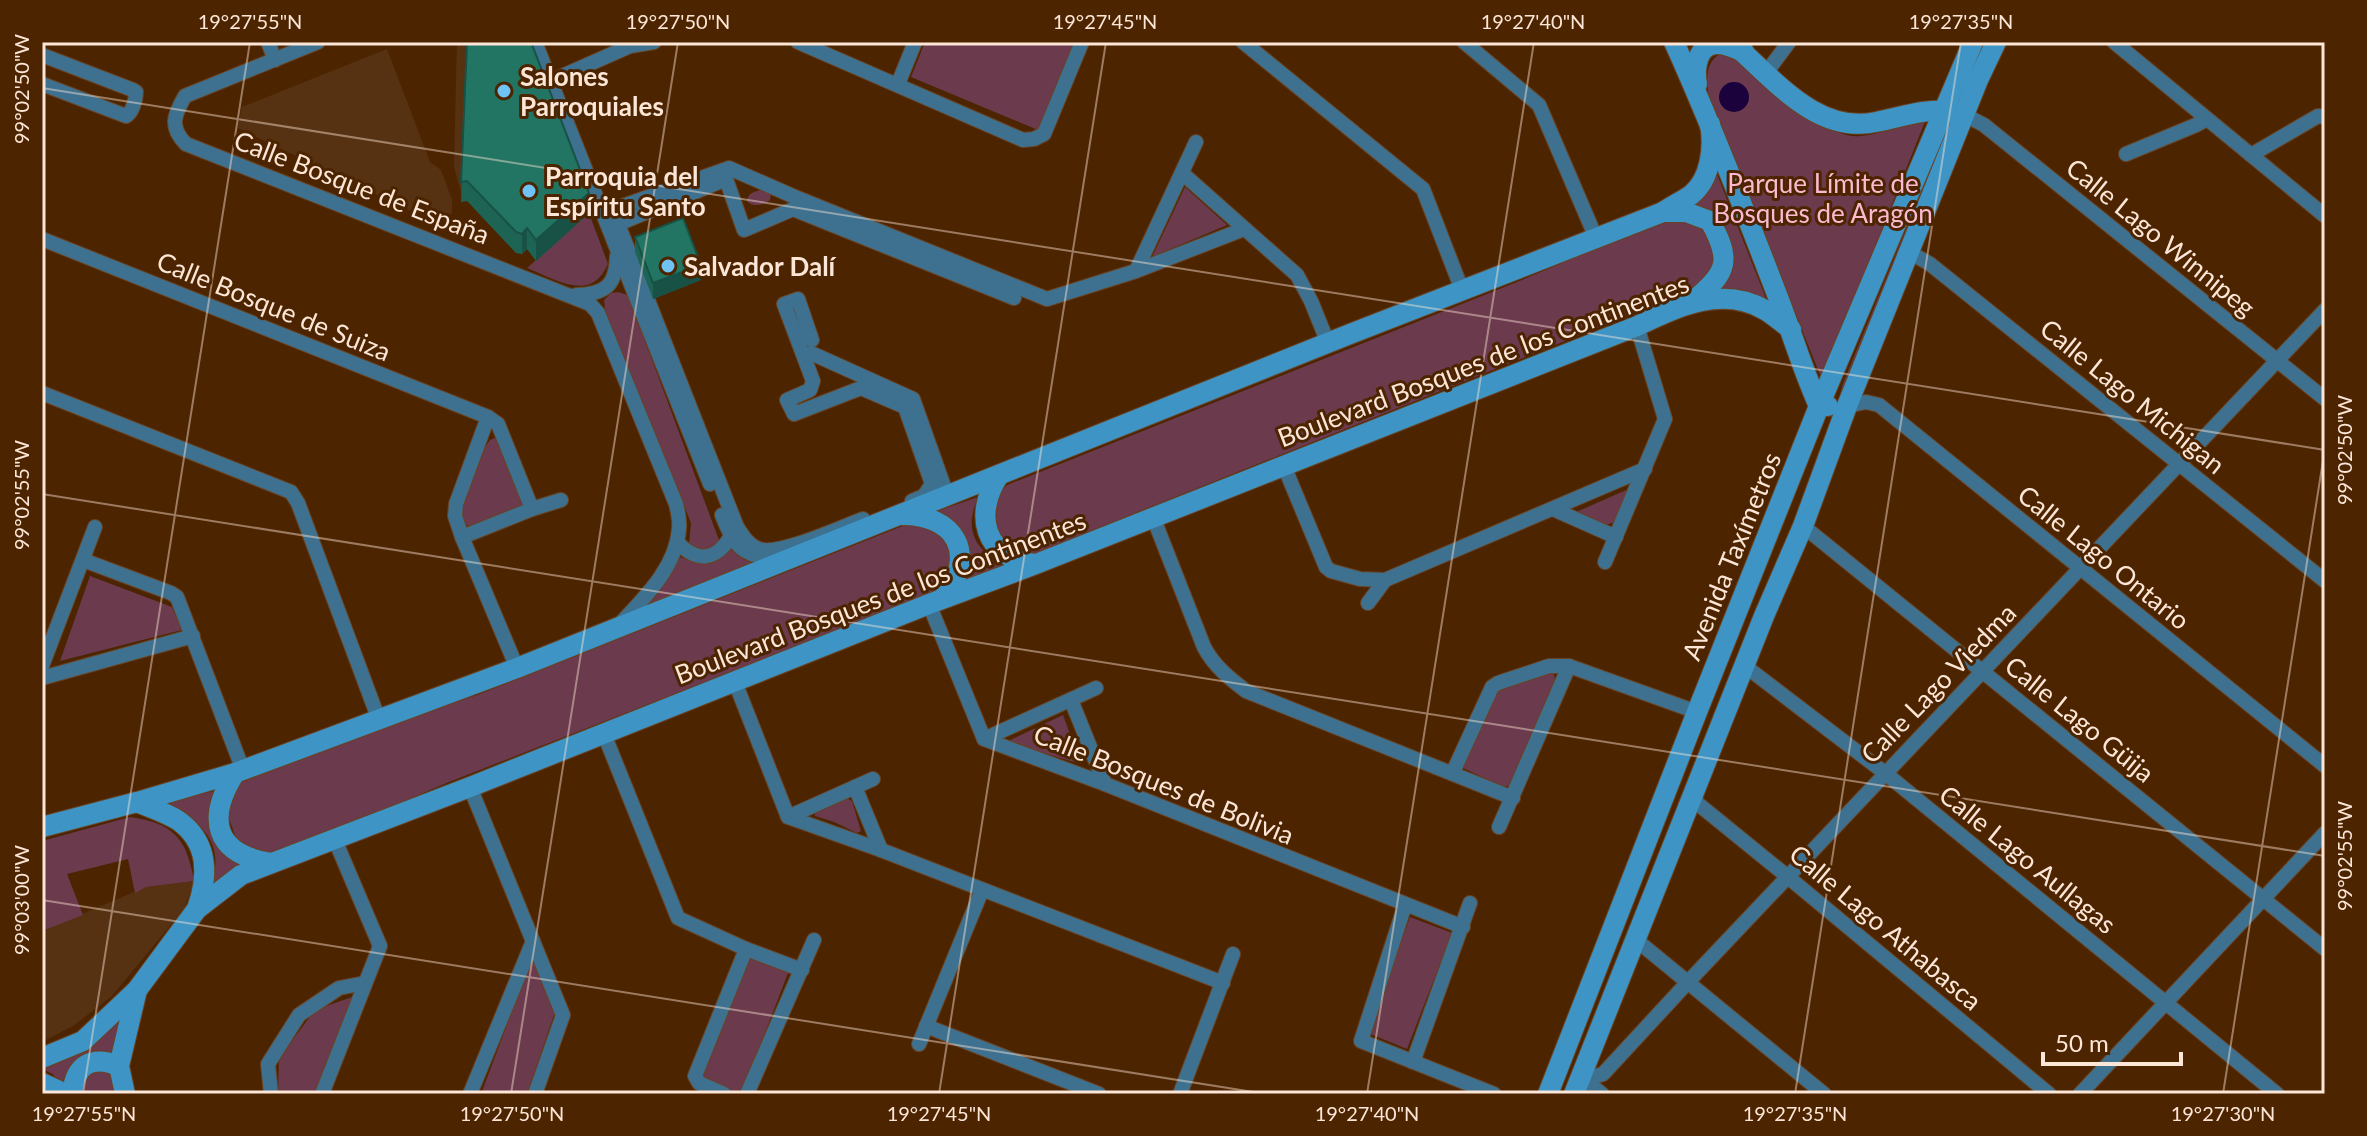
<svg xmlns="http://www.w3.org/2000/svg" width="2367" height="1136" viewBox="0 0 2367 1136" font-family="Lato,sans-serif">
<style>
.built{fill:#573212}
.green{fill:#6b3a4c}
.water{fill:#1c023d}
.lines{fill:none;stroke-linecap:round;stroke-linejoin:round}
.street-casing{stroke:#694322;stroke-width:16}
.secondary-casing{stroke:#694322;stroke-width:22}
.street{stroke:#3e718f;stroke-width:14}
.secondary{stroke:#3d94c5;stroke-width:20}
.wall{fill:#1d6455}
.shaded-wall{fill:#185145}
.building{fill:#227463;stroke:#185145;stroke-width:2}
.ticks{fill:none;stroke:#fce6d7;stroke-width:2;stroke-opacity:0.45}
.poi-dot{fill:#6fc2f4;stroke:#4d2400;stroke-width:3}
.labels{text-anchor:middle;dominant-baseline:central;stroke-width:6;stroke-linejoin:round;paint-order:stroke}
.poi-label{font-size:26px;font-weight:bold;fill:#fce6d7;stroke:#4d2400;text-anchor:start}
.park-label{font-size:26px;fill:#fbbad0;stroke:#4d2400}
.street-label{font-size:26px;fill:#fce6d7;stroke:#4d2400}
.neatline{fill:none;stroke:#fce6d7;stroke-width:3}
.ticks-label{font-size:20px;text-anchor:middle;fill:#fce6d7}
</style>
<rect width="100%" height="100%" fill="#4d2400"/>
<g class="built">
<path d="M 457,42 L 470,42 L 464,203 L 454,167 Z"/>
<path d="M 387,49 L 430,162 L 441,170 L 452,200 L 452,213 L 440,225 L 238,128 L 242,107 Z"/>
<path d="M 194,881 L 184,909 L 111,997 L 73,1026 L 42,1042 L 42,931 L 146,887 Z"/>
</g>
<g class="green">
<path d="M 925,42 L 1074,42 L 1038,130 L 911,77 Z"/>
<path d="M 1719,54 L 1727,54 L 1735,59 C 1761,81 1825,140 1860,136 C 1882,134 1905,125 1926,119 L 1822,380 L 1708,93 C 1707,77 1705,65 1719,54 Z"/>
<path d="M 1955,122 L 1848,393 L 1840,396 L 1842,386 L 1948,126 Z"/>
<path d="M 1713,164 L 1767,301 L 1739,289 L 1717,291 L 1729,271 L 1688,204 Z"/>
<path d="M 1185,187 L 1227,225 L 1152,257 Z"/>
<path d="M 763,189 L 771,194 L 770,200 C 763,205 753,208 747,201 C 748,192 755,192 763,189 Z"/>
<path d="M 589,213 L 608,264 C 591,303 557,280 527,268 Z"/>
<path d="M 1670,217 C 1706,226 1706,227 1718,261 L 1705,285 L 1033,554 C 994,550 980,513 1007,485 L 1517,282 Z"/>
<path d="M 618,292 L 628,295 L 719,540 L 716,547 L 699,551 L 689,544 L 691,523 L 605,310 L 604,300 L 611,293 Z"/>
<path d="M 499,436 L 526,503 L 522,508 L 473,527 L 466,525 L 460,508 L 485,447 L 490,440 Z"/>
<path d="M 1633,487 L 1618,521 L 1606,525 L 1574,513 Z"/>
<path d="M 978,497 C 964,530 974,547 1002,566 L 957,583 L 963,574 L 934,512 Z"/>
<path d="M 910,523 L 919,523 L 951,540 L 950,581 L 933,593 L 449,782 L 279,855 L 258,853 L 236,838 L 228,816 L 232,791 L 242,782 L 391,723 L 477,695 Z"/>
<path d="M 729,546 C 739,559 748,563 764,563 L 632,616 L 678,556 C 696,564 718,567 729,546 Z"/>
<path d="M 90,576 L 172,607 L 182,630 L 60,661 Z"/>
<path d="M 1553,671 L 1556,683 L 1512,785 L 1503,787 L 1463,768 L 1496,692 Z"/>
<path d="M 1063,715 L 1081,764 L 1006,742 Z"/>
<path d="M 219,790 C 199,823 221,837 241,863 L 209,888 C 228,847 203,823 169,803 L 174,800 Z"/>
<path d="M 843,796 L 852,801 L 861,831 L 857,833 L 834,822 L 815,816 L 814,809 Z"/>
<path d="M 130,817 C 173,823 187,838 194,881 L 146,887 L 135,893 L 128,859 L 67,874 L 83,915 L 42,931 L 42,841 Z"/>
<path d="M 1410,917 L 1452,933 L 1407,1049 L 1368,1033 Z"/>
<path d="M 751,957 L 783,967 L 788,973 L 744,1088 L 732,1094 L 702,1081 L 703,1074 Z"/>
<path d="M 532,958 L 555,1012 L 527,1094 L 481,1094 Z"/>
<path d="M 129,990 L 116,1059 L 61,1087 L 53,1074 L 42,1069 L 42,1057 L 111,1010 Z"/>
<path d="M 352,997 L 315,1094 L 278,1094 L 279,1058 L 315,1010 Z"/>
<path d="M 95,1068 L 111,1072 L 118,1094 L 77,1094 L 77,1086 Z"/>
</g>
<circle class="water" cx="1734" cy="97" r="15"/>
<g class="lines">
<defs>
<g id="street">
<path d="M 268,42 L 275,60"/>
<path d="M 318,42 L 185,96 C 174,115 169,127 186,144 L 590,304 L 598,313 L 676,504 C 678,512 680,521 679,529 C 676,568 644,598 619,625"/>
<path d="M 535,42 L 710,484"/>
<path d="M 798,42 L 1023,140 L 1034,139 L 1044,134 L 1082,42"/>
<path d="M 1243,42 L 1423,189 L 1462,290"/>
<path d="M 1464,42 L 1539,105 L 1596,238"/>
<path d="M 2114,42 L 2325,216"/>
<path d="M 42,55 L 133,90 L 136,92 C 136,100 132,113 126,116 L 42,84"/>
<path d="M 1766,73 L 1789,42"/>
<path d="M 551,81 L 630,46 L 654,42"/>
<path d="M 898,84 L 915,42"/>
<path d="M 1965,115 L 1984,125 L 2325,399"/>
<path d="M 2126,154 L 2196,125 L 2207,119"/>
<path d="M 2251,155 L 2318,116 L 2325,117"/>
<path d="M 1182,173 L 1297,275 L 1311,301 L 1328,343"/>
<path d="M 603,213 L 729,168 L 795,197 L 1047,299 L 1136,271 L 1244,229"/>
<path d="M 42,239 L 488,417 L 498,424 L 532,509"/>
<path d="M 1909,252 L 1930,264 L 2325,581"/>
<path d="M 1136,271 L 1196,142"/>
<path d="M 576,295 C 605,294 616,286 617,256"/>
<path d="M 812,340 L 798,299 L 784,304 L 813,381 L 810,390 L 787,400 L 794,414 L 861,388 L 905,407 L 932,484 L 924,496 L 912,501"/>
<path d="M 811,353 L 913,399 L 947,495"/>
<path d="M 42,393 L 291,492 L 298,503 L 379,720"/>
<path d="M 1847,406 L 1866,402 L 1879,405 L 2325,766"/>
<path d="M 488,417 L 456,504 L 455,516 L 462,537 L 517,668"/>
<path d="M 1284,466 L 1326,567 L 1331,571 L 1360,579 L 1385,580 L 1645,469"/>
<path d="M 1553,509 L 1616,537"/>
<path d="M 722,515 C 730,535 736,552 759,556"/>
<path d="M 1153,517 L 1204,647 C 1214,666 1229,678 1246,691 L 1513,798"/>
<path d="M 863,519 C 841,527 779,556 759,549 C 748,545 743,536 737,527 L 618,224 L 726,179 L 744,230 L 793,209 L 1014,298"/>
<path d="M 1803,526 L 2325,949"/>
<path d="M 462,537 L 532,509 L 561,500"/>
<path d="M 677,542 C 697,563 716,561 731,536"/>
<path d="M 83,560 L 171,593 L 177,597 L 243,770"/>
<path d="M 1605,562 L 1665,419 L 1637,326"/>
<path d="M 1368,603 L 1385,580"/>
<path d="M 929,604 L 984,739 L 1105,784 L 1463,927"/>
<path d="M 42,666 L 95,527"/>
<path d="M 1745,666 L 1885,773 L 2277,1094"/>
<path d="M 42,678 L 193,636"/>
<path d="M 735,682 L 788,817 L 881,850 L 1223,983"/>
<path d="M 1071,700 L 1105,784"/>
<path d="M 604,734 L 678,918 L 746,949 L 802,970"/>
<path d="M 984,739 L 1096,688"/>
<path d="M 1453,772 L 1492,687 L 1498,683 L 1549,666 L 1569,666 L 1697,712"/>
<path d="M 470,787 L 563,1015 L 535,1094"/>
<path d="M 855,787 L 881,850"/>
<path d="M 1692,799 L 1788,877 L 2049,1094"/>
<path d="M 788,817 L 873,779"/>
<path d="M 1499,827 L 1569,666"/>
<path d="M 1405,905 L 1361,1041 L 1494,1094"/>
<path d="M 1635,939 L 1824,1094"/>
<path d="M 926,1026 L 1099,1094"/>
<path d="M 919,1044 L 982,890"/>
<path d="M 1413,1062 L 1470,903"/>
<path d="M 1580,1077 L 1593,1077 L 1603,1074 L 1688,982 L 2325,310"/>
<path d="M 1581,1077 L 1602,1094"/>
<path d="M 271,1094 L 268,1064 L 299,1015 L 339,988 L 365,983"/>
<path d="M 322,1094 L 380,946 L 335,840"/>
<path d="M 470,1094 L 533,941"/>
<path d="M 724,1094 L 699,1083 L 695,1076 L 746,949"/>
<path d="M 747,1094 L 814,940"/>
<path d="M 1180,1094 L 1233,954"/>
<path d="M 2080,1094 L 2325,833"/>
</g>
<g id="secondary">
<path d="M 1674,42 C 1712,126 1745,211 1778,297 C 1792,333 1803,371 1819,406 L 1828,406"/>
<path d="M 1731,42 C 1772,76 1815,135 1876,122 C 1903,117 1926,107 1954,112"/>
<path d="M 1697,84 C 1694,69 1697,43 1718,44 C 1727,44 1736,49 1744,52"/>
<path d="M 1663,212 L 1686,212 L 1710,221 C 1731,259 1729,272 1694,300"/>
<path d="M 999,475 C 973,515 984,557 1034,564"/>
<path d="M 901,515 C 956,514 978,555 943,598"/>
<path d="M 235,773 C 206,819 214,854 271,863"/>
<path d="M 137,802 C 151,808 167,813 179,821 C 210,844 208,877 197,909"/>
<path d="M 42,827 L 137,802 L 235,773 L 517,668 L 1350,334 L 1663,212 C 1672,206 1682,201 1691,195 C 1711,179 1714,147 1710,124"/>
<path d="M 42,1058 L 83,1041 L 137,990 L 197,909 L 241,875 L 470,787 L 929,604 L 1036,564 L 1637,326 C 1677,307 1722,285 1765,310 C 1774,315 1782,323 1791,329"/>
<path d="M 42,1083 L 66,1094"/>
<path d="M 72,1094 C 75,1064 92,1055 119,1066"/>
<path d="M 125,1094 L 119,1066 L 137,990"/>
<path d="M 1548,1094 L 1697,712 L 1819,406 L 1973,42"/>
<path d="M 1574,1094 L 1764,616 L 1803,526 L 1847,406 L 1978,80 L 1996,42"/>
</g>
</defs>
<use href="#street" class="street-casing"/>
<use href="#secondary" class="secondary-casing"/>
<use href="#street" class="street"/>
<use href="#secondary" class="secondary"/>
</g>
<g class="wall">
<path d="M 467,42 L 589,213 L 536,261 L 527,249 L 522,254 L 516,253 L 467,201 L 461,202 Z"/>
<path d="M 635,237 L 701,280 L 653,299 L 635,252 Z"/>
</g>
<g class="shaded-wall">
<path d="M 589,193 L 589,213 L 536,261 L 536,240 Z"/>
<path d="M 527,228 L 527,249 L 522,254 L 522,234 Z"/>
<path d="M 701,265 L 701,280 L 653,299 L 653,283 Z"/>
</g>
<g class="building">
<path d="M 467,42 L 531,42 L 589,193 L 536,240 L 527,228 L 522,234 L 516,232 L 467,181 L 461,182 Z"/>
<path d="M 683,218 L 701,265 L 653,283 L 635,237 Z"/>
</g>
<path class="ticks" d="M 2311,42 L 2325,44M 42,88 L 2325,450M 42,494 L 2325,856M 42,900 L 1266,1094M 83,1094 L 250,42M 511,1094 L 678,42M 939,1094 L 1106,42M 1367,1094 L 1534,42M 1795,1094 L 1961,42M 2223,1094 L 2325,448"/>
<g class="poi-dot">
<circle cx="504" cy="91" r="8"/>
<circle cx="529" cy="191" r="8"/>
<circle cx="668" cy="266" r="8"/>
</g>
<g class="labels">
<g class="poi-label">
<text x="520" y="76">Salones<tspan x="520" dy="30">Parroquiales</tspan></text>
<text x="545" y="176">Parroquia del<tspan x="545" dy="30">Espíritu Santo</tspan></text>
<text x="684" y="266">Salvador Dalí</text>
</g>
<g class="park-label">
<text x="1823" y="183">Parque Límite de<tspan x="1823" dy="30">Bosques de Aragón</tspan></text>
</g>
<g class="street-label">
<text transform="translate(362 187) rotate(21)">Calle Bosque de España</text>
<text transform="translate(2161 237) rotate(39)">Calle Lago Winnipeg</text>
<text transform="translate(274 306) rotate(22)">Calle Bosque de Suiza</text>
<text transform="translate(1483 360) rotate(-21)">Boulevard Bosques de los Continentes</text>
<text transform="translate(2133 396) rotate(39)">Calle Lago Michigan</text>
<text transform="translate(1731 556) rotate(-68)">Avenida Taxímetros</text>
<text transform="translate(2104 557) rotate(39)">Calle Lago Ontario</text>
<text transform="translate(880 597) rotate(-21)">Boulevard Bosques de los Continentes</text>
<text transform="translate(1938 683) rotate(-46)">Calle Lago Viedma</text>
<text transform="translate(2080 719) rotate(39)">Calle Lago Güija</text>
<text transform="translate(1164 784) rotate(22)">Calle Bosques de Bolivia</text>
<text transform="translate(2028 859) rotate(39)">Calle Lago Aullagas</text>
<text transform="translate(1886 927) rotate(40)">Calle Lago Athabasca</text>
</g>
</g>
<rect width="2367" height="1136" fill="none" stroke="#4d2400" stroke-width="88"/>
<path d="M2043 1052v12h138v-12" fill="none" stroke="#fce6d7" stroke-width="4"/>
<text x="2055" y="1052" font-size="24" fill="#fce6d7" stroke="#4d2400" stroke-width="6" paint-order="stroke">50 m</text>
<rect x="44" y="44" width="2279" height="1048" class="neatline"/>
<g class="ticks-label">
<text x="250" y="29">19°27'55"N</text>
<text x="678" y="29">19°27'50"N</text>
<text x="1105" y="29">19°27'45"N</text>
<text x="1533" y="29">19°27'40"N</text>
<text x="1961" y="29">19°27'35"N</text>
<text transform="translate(22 89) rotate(-90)" y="7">99°02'50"W</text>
<text transform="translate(2345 450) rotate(-90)" y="7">99°02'50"W</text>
<text transform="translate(22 495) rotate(-90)" y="7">99°02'55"W</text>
<text transform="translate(2345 856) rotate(-90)" y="7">99°02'55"W</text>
<text transform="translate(22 900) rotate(-90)" y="7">99°03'00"W</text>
<text x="84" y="1121">19°27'55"N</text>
<text x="512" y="1121">19°27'50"N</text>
<text x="939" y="1121">19°27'45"N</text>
<text x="1367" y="1121">19°27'40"N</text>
<text x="1795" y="1121">19°27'35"N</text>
<text x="2223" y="1121">19°27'30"N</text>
</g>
</svg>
